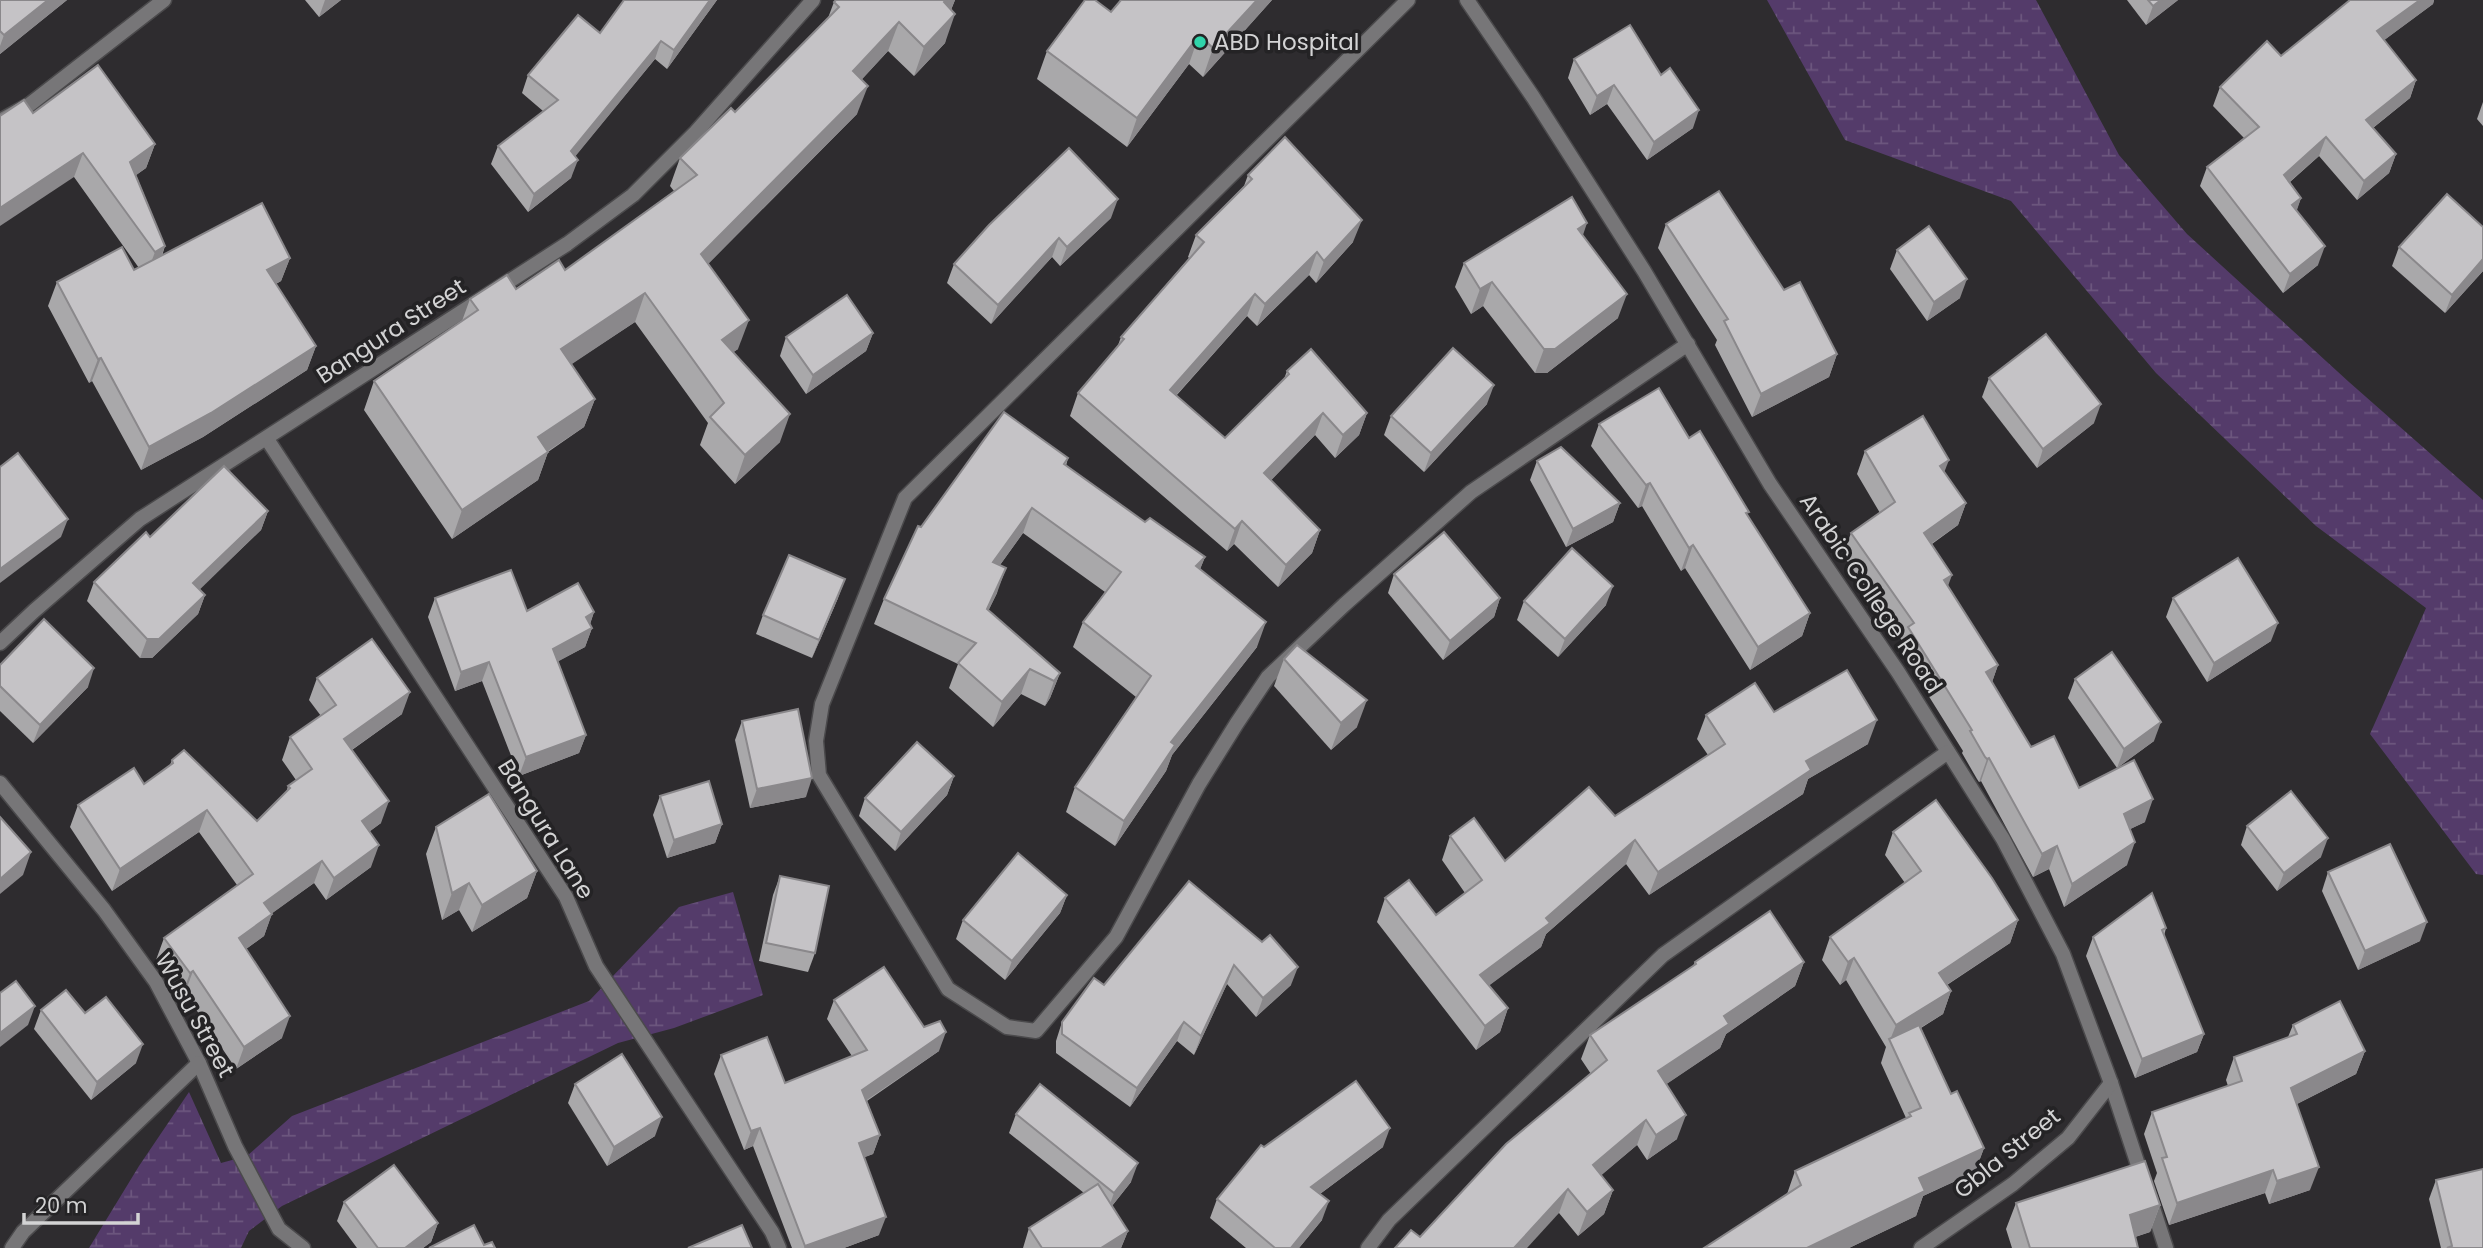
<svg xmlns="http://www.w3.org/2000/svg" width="2483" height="1248" viewBox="0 0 2483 1248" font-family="Poppins,sans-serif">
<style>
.wetland{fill:url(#wetland-marsh)}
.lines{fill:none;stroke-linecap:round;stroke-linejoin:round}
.minor-casing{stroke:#4b4a4c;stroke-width:17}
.minor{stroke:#777678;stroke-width:14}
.wall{fill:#a9a8aa}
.shaded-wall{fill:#8a888b}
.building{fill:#c5c3c6;stroke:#8a888b;stroke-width:2}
.poi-dot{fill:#30d4aa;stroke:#242325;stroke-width:2.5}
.labels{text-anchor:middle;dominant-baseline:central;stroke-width:7;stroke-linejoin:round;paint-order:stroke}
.poi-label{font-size:23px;fill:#d3d3d4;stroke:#242325;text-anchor:start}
.street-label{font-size:23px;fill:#d3d3d4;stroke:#242325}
</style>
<defs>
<pattern id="wetland-marsh" width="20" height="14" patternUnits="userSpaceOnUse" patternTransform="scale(1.75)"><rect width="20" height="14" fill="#543b6a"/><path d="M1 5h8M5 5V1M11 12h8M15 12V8" fill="none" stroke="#6c567e"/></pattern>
</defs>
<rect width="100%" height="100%" fill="#2e2c2f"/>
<g class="wetland">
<path d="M 1767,0 L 2036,0 L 2119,155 L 2187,234 L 2349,382 L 2483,500 L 2483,875 L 2476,874 L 2370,734 L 2426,608 L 2316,526 L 2156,373 L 2011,201 L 1845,140 Z"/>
<path d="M 733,892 L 763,995 L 674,1028 L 618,1043 L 282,1206 L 249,1231 L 241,1248 L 89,1248 L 139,1166 L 189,1092 L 221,1163 L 247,1156 L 292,1116 L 589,1001 L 679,907 Z"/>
</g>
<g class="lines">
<defs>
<g id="minor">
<path d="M 1408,0 L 905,498 L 822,704 L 816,741 L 819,775 L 948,989 L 1007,1027 L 1036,1031 L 1116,937 L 1199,784 L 1237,723 L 1268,677 L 1344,605 L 1471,492 L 1688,344"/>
<path d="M 1467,0 L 1533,97 L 1644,271 L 1770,484 L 1898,672 L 2003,839 L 2063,954 L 2111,1083 L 2143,1180"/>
<path d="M 0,121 L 29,105 L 164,0"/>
<path d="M 267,439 L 566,897 L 596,966 L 772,1232 L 779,1248"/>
<path d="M 0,643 L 34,611 L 140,519 L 567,244 L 633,195 L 696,132 L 813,0"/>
<path d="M 0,783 L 104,910 L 156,982 L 199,1063 L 235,1146 L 279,1229 L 303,1248"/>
<path d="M 2150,1199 L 2166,1248"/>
<path d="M 12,1248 L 23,1232 L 199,1063"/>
<path d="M 1368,1248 L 1389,1220 L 1663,955 L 1948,752"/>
<path d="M 1921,1248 L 2013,1184 L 2068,1138 L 2111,1083"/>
</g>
</defs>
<use href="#minor" class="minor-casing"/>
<use href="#minor" class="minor"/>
</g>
<g class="wall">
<path d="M 0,0 L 67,0 L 0,54 Z"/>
<path d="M 305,0 L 341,0 L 319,17 Z"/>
<path d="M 624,0 L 717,0 L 667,69 L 655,59 L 575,156 L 571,178 L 528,212 L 491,164 L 498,146 L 543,111 L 522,93 L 528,75 L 600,33 Z"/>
<path d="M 836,0 L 955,0 L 951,10 L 945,43 L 914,76 L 888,51 L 861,80 L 857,114 L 708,264 L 738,349 L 733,352 L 780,442 L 735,484 L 700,445 L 708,423 L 635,322 L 571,364 L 595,399 L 584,427 L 548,452 L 538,480 L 452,539 L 364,410 L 374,381 L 462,321 L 470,299 L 516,289 L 565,270 L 674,191 L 670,186 L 680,158 L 735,112 L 828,18 L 834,2 Z"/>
<path d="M 1272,0 L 1203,77 L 1189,64 L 1127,147 L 1037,79 L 1047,51 L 1111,12 Z"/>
<path d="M 2127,0 L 2178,0 L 2146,25 Z"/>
<path d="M 2350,0 L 2434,0 L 2433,4 L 2384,40 L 2416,80 L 2410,98 L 2373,128 L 2396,154 L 2389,173 L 2357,200 L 2319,156 L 2290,182 L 2301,198 L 2296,211 L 2318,265 L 2283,293 L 2200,186 L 2207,167 L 2244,138 L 2213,106 L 2220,87 L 2281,56 Z"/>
<path d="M 1574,59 L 1693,128 L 1647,160 L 1607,104 L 1590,115 L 1568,78 Z"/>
<path d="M 2483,102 L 2483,126 L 2477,119 Z"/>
<path d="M 33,113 L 155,144 L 146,168 L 136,175 L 165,246 L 162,256 L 290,258 L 281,281 L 276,284 L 316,346 L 307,370 L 203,437 L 141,470 L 92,381 L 89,383 L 48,306 L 57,282 L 134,270 L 139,268 L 74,177 Z"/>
<path d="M 1248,175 L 1353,242 L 1316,283 L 1309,275 L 1257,326 L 1247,316 L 1176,396 L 1225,438 L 1284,379 L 1287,371 L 1367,413 L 1359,435 L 1335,458 L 1315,435 L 1271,480 L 1320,530 L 1312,553 L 1278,587 L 1234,544 L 1227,551 L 1070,416 L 1078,393 L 1117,348 L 1121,337 L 1189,258 L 1188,257 L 1196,235 L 1244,186 Z"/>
<path d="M 1111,218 L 1060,266 L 1052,257 L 991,324 L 947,283 L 954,264 Z"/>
<path d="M 1666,224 L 1784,290 L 1837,354 L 1829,377 L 1752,417 L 1715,345 L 1717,340 L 1658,248 Z"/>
<path d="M 2483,227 L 2483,271 L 2445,313 L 2392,266 L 2399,247 Z"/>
<path d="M 1583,235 L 1618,318 L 1547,373 L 1535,373 L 1483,306 L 1471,314 L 1455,287 L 1464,263 Z"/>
<path d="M 1897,250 L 1960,298 L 1927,321 L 1890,269 Z"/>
<path d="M 873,333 L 866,351 L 806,394 L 780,356 L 786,337 Z"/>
<path d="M 1989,378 L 2094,423 L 2037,468 L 1982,397 Z"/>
<path d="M 1487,404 L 1424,472 L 1384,435 L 1391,416 Z"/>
<path d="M 1599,424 L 1689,438 L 1747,515 L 1810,613 L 1802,636 L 1750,670 L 1685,568 L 1681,571 L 1642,506 L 1638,508 L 1591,446 Z"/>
<path d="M 1865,451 L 1944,472 L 1966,503 L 1958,525 L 1932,544 L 1948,587 L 1998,665 L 1992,682 L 2031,747 L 2079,788 L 2145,822 L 2130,829 L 2127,865 L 2064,907 L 2049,869 L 2033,877 L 1981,781 L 1979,782 L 1977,779 L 1962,753 L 1963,751 L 1900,650 L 1903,642 L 1843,555 L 1851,533 L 1880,513 L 1857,474 Z"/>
<path d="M 1068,458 L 1066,466 L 1145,522 L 1205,557 L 1200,569 L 1257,647 L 1172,755 L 1166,771 L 1115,846 L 1066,812 L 1075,787 L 1136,697 L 1073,647 L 1083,622 L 1105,592 L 1023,533 L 1000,565 L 997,593 L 988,611 L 1060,673 L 1050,698 L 1045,706 L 1021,694 L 993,727 L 949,688 L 958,664 L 874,624 L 884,599 L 921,527 Z"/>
<path d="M 1537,461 L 1620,503 L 1613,522 L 1566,547 L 1530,480 Z"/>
<path d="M 268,511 L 261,530 L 199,589 L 205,595 L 198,614 L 152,658 L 140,658 L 87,601 L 94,582 L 150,537 Z"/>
<path d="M 1394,574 L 1500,598 L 1494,617 L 1443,660 L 1388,593 Z"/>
<path d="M 435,598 L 527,611 L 594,612 L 590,624 L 592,628 L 585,647 L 558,661 L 586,735 L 579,753 L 519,776 L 482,681 L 455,691 L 428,617 Z"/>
<path d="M 838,598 L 812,658 L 756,634 L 763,615 Z"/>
<path d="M 2173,598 L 2271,641 L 2207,682 L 2166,617 Z"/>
<path d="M 1524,601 L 1606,605 L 1558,657 L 1517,620 Z"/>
<path d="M 1284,659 L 1357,727 L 1331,750 L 1274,686 Z"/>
<path d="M 0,665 L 88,687 L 33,743 L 0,711 Z"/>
<path d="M 317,678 L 402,714 L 352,750 L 381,823 L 370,831 L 371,867 L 326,900 L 314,883 L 272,913 L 264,936 L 246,949 L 282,1038 L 236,1069 L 185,993 L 182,995 L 156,960 L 164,938 L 237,885 L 199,832 L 112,891 L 70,827 L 78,805 L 144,784 L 170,765 L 172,760 L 257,821 L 286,793 L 288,786 L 296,780 L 282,760 L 290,737 L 321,716 L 309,700 Z"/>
<path d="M 2075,679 L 2154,741 L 2117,768 L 2068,698 Z"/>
<path d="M 1774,712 L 1868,744 L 1808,779 L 1803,794 L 1649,895 L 1626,864 L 1546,934 L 1541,947 L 1489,985 L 1508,1008 L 1500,1032 L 1476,1050 L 1377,922 L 1385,898 L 1436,915 L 1465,893 L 1442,860 L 1450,836 L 1505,861 L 1615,816 L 1708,755 L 1697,739 L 1706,715 Z"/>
<path d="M 742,721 L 806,797 L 750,808 L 735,740 Z"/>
<path d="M 954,776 L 947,795 L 895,851 L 859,816 L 865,798 Z"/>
<path d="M 660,796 L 722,824 L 715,843 L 667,858 L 653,815 Z"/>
<path d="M 2247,826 L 2321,857 L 2277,891 L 2241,845 Z"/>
<path d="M 436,827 L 537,871 L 527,898 L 472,932 L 459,910 L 442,920 L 426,854 Z"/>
<path d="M 1893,832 L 2018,920 L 2010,943 L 1947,985 L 1951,991 L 1943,1014 L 1921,1028 L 1951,1094 L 1984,1148 L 1975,1172 L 1923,1196 L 1916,1216 L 1849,1248 L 1704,1248 L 1787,1194 L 1795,1171 L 1906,1118 L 1881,1063 L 1886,1047 L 1846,980 L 1840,985 L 1822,960 L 1830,937 L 1905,883 L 1885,855 Z"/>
<path d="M 2328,872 L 2420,941 L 2358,970 L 2322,891 Z"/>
<path d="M 780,876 L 815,953 L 808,972 L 759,961 L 773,895 Z"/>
<path d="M 1189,881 L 1291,985 L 1256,1017 L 1227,984 L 1194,1055 L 1177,1041 L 1130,1107 L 1056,1053 L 1056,1041 L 1062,1022 L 1104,985 Z"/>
<path d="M 1067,895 L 1060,913 L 1005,980 L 956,939 L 963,920 Z"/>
<path d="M 2166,928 L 2164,936 L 2204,1034 L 2197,1052 L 2135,1078 L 2086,956 L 2093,937 Z"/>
<path d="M 1695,962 L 1804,962 L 1795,986 L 1726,1034 L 1720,1048 L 1666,1084 L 1677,1139 L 1647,1160 L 1637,1145 L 1601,1175 L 1613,1190 L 1604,1214 L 1578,1236 L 1559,1213 L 1420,1237 L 1591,1074 L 1581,1059 L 1590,1035 L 1693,966 Z"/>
<path d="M 834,1000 L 924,1027 L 939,1051 L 867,1101 L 880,1135 L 873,1154 L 864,1157 L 879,1235 L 844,1248 L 792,1248 L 753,1146 L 744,1150 L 714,1074 L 721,1055 L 785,1083 L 852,1056 L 827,1019 Z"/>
<path d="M 41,1010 L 85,1013 L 136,1063 L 91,1100 L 34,1029 Z"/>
<path d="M 2293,1025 L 2365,1051 L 2356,1074 L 2297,1104 L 2310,1190 L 2269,1204 L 2265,1193 L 2169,1225 L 2154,1181 L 2157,1173 L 2144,1134 L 2152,1112 L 2228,1086 L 2226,1080 L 2234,1057 L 2288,1037 Z"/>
<path d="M 575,1084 L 655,1136 L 607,1166 L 568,1103 Z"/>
<path d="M 1016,1114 L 1131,1182 L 1112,1206 L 1128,1231 L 1121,1248 L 1023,1248 L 1029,1228 L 1084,1193 L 1009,1133 Z"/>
<path d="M 1264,1147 L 1383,1147 L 1320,1194 L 1322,1220 L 1299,1248 L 1246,1248 L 1210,1218 L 1217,1199 Z"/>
<path d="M 2436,1180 L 2483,1248 L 2441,1248 L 2429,1199 Z"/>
<path d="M 344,1202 L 438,1223 L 431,1242 L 423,1248 L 357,1248 L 337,1221 Z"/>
<path d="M 2016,1203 L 2160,1205 L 2150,1232 L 2135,1237 L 2138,1248 L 2012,1248 L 2006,1229 Z"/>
</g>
<g class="shaded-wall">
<path d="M 48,0 L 67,0 L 0,54 L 0,46 L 4,35 Z"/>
<path d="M 325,0 L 341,0 L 319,17 Z"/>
<path d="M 710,0 L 717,0 L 667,69 L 674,50 Z"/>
<path d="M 946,0 L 955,0 L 950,12 L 944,2 Z"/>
<path d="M 1257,0 L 1272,0 L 1203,77 L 1213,48 Z"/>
<path d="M 2161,0 L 2178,0 L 2146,25 L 2153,6 Z"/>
<path d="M 2420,0 L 2434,0 L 2433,4 L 2371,50 L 2377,31 Z"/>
<path d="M 955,14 L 945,43 L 914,76 L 924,47 Z"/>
<path d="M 899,22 L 888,51 L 843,100 L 853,71 Z"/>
<path d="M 1199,35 L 1189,64 L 1127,147 L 1137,118 Z"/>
<path d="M 661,41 L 655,59 L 565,169 L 571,151 Z"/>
<path d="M 2416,80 L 2410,98 L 2359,139 L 2366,120 Z"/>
<path d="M 1614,85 L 1607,104 L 1590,115 L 1597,96 Z"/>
<path d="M 868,86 L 857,114 L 690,282 L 701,254 Z"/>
<path d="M 1699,110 L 1693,128 L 1647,160 L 1654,142 Z"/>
<path d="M 2326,137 L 2319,156 L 2277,193 L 2284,175 Z"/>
<path d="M 155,144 L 146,168 L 121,186 L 130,162 Z"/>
<path d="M 83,153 L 74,177 L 0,226 L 0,208 Z"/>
<path d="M 2396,154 L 2389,173 L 2357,200 L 2364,181 Z"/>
<path d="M 578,160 L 571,178 L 528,212 L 534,194 Z"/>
<path d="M 2301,198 L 2295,216 L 2292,205 Z"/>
<path d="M 1118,199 L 1111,218 L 1060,266 L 1067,247 Z"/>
<path d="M 1362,220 L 1353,242 L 1316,283 L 1324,261 Z"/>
<path d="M 1587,223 L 1579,247 L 1578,229 Z"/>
<path d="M 1059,238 L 1052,257 L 991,324 L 998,305 Z"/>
<path d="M 165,246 L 156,270 L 146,276 L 155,252 Z"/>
<path d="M 2325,246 L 2318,265 L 2283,293 L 2290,274 Z"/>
<path d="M 1317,252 L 1309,275 L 1257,326 L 1265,304 Z"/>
<path d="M 290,258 L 281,281 L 258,293 L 267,270 Z"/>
<path d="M 2483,259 L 2483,271 L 2445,313 L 2452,295 Z"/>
<path d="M 1967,279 L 1960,298 L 1927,321 L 1934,302 Z"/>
<path d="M 1492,282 L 1483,306 L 1471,314 L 1480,289 Z"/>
<path d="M 645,293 L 635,322 L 551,378 L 561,349 Z"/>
<path d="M 1255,294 L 1247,316 L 1161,412 L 1170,390 Z"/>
<path d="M 1627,294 L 1618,318 L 1547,373 L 1535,373 L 1544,349 Z"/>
<path d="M 749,320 L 738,349 L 711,369 L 722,340 Z"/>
<path d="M 873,333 L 866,351 L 806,394 L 813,375 Z"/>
<path d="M 316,346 L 307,370 L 203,437 L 141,470 L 149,447 Z"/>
<path d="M 1837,354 L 1829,377 L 1752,417 L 1761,394 Z"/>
<path d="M 101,358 L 92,381 L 89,383 L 98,359 Z"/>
<path d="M 1494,385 L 1487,404 L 1424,472 L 1431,453 Z"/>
<path d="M 595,399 L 584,427 L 527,465 L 538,437 Z"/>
<path d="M 2101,404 L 2094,423 L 2037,468 L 2043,449 Z"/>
<path d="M 1323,413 L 1315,435 L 1256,496 L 1264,473 Z"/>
<path d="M 1367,413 L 1359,435 L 1335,458 L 1343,435 Z"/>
<path d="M 790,414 L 780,442 L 735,484 L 745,455 Z"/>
<path d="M 548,452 L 538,480 L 452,539 L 462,510 Z"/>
<path d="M 1949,460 L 1940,483 L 1940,466 Z"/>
<path d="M 1650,483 L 1642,506 L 1638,508 L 1646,485 Z"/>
<path d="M 1620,503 L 1613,522 L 1566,547 L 1573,529 Z"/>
<path d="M 1966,503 L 1958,525 L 1915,555 L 1924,533 Z"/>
<path d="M 1032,508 L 1023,533 L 984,587 L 993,562 Z"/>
<path d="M 268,511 L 261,530 L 187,602 L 193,583 Z"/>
<path d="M 68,519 L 61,537 L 0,583 L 0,569 Z"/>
<path d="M 1242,521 L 1234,544 L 1227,551 L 1235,529 Z"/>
<path d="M 1320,530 L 1312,553 L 1278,587 L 1286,565 Z"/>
<path d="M 1693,545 L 1685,568 L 1681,571 L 1689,548 Z"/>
<path d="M 1205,557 L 1195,582 L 1196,566 Z"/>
<path d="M 1006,568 L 997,593 L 977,634 L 987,609 Z"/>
<path d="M 1952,575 L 1944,597 L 1944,580 Z"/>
<path d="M 845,579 L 838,598 L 812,658 L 819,640 Z"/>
<path d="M 1613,586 L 1606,605 L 1558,657 L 1565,639 Z"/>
<path d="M 205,595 L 198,614 L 152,658 L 140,658 L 147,639 Z"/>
<path d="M 1500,598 L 1494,617 L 1443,660 L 1450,641 Z"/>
<path d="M 594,612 L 588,630 L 592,628 L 585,647 L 546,668 L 553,649 L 586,617 Z"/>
<path d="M 1810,613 L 1802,636 L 1750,670 L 1758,647 Z"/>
<path d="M 1266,622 L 1257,647 L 1172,755 L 1166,771 L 1115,846 L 1124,821 L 1171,742 Z"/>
<path d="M 2278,623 L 2271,641 L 2207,682 L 2214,663 Z"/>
<path d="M 489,662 L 482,681 L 455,691 L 461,672 Z"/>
<path d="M 1998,665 L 1990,688 L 1986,672 Z"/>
<path d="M 94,668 L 88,687 L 33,743 L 40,725 Z"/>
<path d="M 1030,669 L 1021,694 L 993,727 L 1002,702 Z"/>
<path d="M 1060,673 L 1050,698 L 1045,706 L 1054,681 Z"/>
<path d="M 410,692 L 402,714 L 336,761 L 344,739 Z"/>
<path d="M 1367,700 L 1357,727 L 1331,750 L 1341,723 Z"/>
<path d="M 1877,720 L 1868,744 L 1808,779 L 1803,794 L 1649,895 L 1658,872 L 1806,761 Z"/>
<path d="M 2161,722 L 2154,741 L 2117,768 L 2124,749 Z"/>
<path d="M 586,735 L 579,753 L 519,776 L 526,757 Z"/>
<path d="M 1989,758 L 1981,781 L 1979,782 L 1987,759 Z"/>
<path d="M 954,776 L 947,795 L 895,851 L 901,832 Z"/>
<path d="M 812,778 L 806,797 L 750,808 L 757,789 Z"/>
<path d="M 2153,799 L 2145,822 L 2116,836 L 2124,814 Z"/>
<path d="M 389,801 L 381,823 L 354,843 L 362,821 Z"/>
<path d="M 207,810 L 199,832 L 112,891 L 120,869 Z"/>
<path d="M 722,824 L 715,843 L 667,858 L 674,840 Z"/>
<path d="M 2328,838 L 2321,857 L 2277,891 L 2284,873 Z"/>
<path d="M 1635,840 L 1626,864 L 1546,934 L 1541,947 L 1471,999 L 1480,975 Z"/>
<path d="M 2135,842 L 2127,865 L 2064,907 L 2072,884 Z"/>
<path d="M 379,845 L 371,867 L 326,900 L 334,878 Z"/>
<path d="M 2057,846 L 2049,869 L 2033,877 L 2042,854 Z"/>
<path d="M 31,852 L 23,875 L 0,894 L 0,879 Z"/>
<path d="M 322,861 L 314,883 L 256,925 L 264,903 Z"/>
<path d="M 537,871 L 527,898 L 472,932 L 482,905 Z"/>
<path d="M 469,883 L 459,910 L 442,920 L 452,893 Z"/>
<path d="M 1067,895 L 1060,913 L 1005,980 L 1012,961 Z"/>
<path d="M 272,914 L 264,936 L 231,960 L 239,938 Z"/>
<path d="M 2018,920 L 2010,943 L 1931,995 L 1939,973 Z"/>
<path d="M 2427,922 L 2420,941 L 2358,970 L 2365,951 Z"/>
<path d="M 1854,958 L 1846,980 L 1840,985 L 1848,962 Z"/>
<path d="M 1804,962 L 1795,986 L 1726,1034 L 1720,1048 L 1649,1096 L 1658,1071 L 1724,1016 Z"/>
<path d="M 1234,965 L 1227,984 L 1194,1055 L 1201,1036 Z"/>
<path d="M 1298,967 L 1291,985 L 1256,1017 L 1263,998 Z"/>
<path d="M 193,971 L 185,993 L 182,995 L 190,973 Z"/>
<path d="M 1951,991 L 1943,1014 L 1892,1045 L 1890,1040 L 1896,1025 Z"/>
<path d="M 35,1006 L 28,1025 L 0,1047 L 0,1033 Z"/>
<path d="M 1508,1008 L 1500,1032 L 1476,1050 L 1485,1026 Z"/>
<path d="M 290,1016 L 282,1038 L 236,1069 L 244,1047 Z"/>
<path d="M 1184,1022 L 1177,1041 L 1130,1107 L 1137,1088 Z"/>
<path d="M 946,1032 L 939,1051 L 855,1108 L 862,1090 Z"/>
<path d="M 2204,1034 L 2197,1052 L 2135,1078 L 2142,1059 Z"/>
<path d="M 143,1044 L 136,1063 L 91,1100 L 97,1082 Z"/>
<path d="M 2365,1051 L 2356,1074 L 2283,1111 L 2291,1088 Z"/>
<path d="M 1686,1115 L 1677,1139 L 1647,1160 L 1656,1135 Z"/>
<path d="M 662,1117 L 655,1136 L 607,1166 L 614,1147 Z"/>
<path d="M 1646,1120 L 1637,1145 L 1584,1190 L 1593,1165 Z"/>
<path d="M 760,1128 L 753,1146 L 744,1150 L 751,1131 Z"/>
<path d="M 1390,1128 L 1383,1147 L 1305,1205 L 1311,1187 Z"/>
<path d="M 880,1135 L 873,1154 L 853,1162 L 859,1143 Z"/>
<path d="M 1984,1148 L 1975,1172 L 1923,1196 L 1916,1216 L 1849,1248 L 1807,1248 L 1919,1178 Z"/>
<path d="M 1138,1163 L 1131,1182 L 1107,1212 L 1114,1193 Z"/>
<path d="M 2319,1167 L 2310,1190 L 2269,1204 L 2277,1181 Z"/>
<path d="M 2273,1170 L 2265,1193 L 2169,1225 L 2177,1203 Z"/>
<path d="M 1568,1189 L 1559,1213 L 1527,1248 L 1514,1248 Z"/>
<path d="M 1613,1190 L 1604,1214 L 1578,1236 L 1587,1212 Z"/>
<path d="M 1329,1201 L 1322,1220 L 1299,1248 L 1291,1248 Z"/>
<path d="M 2160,1205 L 2150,1232 L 2120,1242 L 2130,1215 Z"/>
<path d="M 886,1217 L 879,1235 L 844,1248 L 804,1248 L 805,1246 Z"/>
<path d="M 438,1223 L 431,1242 L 423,1248 L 405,1248 Z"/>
<path d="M 1128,1231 L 1121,1248 L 1101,1248 Z"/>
</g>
<g class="building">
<path d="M 0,0 L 48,0 L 4,35 L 0,31 Z"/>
<path d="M 624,0 L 710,0 L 674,50 L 661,41 L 571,151 L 578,160 L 534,194 L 498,146 L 558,100 L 528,75 L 578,15 L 600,33 Z"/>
<path d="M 836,0 L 946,0 L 944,2 L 955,14 L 924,47 L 899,22 L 853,71 L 868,86 L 701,254 L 749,320 L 722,340 L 790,414 L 745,455 L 710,417 L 724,403 L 645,293 L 561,349 L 595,399 L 538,437 L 548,452 L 462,510 L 374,381 L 478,310 L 470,299 L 507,275 L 516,289 L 559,260 L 565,270 L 697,175 L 680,158 L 731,108 L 735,112 L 839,7 L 834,2 Z"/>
<path d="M 1085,0 L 1095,0 L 1111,12 L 1121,0 L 1257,0 L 1213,48 L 1199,35 L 1137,118 L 1047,51 Z"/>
<path d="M 2148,0 L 2161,0 L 2153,6 Z"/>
<path d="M 2350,0 L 2420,0 L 2377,31 L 2416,80 L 2366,120 L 2396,154 L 2364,181 L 2326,137 L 2284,175 L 2301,198 L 2292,205 L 2325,246 L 2290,274 L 2207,167 L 2259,127 L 2220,87 L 2267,41 L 2281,56 Z"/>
<path d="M 1630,25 L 1661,75 L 1670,68 L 1699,110 L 1654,142 L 1614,85 L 1597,96 L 1574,59 Z"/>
<path d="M 98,65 L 155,144 L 130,162 L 165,246 L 155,252 L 83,153 L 0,208 L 0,116 L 24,100 L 33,113 Z"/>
<path d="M 1285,137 L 1362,220 L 1324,261 L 1317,252 L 1265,304 L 1255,294 L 1170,390 L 1225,438 L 1289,374 L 1287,371 L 1311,349 L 1367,413 L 1343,435 L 1323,413 L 1264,473 L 1320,530 L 1286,565 L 1242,521 L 1235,529 L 1078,393 L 1124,339 L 1121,337 L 1204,242 L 1196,235 L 1252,179 L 1248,175 Z"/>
<path d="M 1069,148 L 1118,199 L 1067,247 L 1059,238 L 998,305 L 954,264 L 989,225 Z"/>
<path d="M 1719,191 L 1784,290 L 1800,282 L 1837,354 L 1761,394 L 1724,321 L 1728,319 L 1666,224 Z"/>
<path d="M 2447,194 L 2483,227 L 2483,259 L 2452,295 L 2399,247 Z"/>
<path d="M 1572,197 L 1587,223 L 1578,229 L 1627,294 L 1555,349 L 1544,349 L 1492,282 L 1480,289 L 1464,263 Z"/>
<path d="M 262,203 L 290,258 L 267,270 L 316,346 L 211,413 L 149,447 L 101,358 L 98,359 L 57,282 L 122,247 L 134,270 Z"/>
<path d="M 1929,226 L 1967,279 L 1934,302 L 1897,250 Z"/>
<path d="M 847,295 L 873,333 L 813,375 L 786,337 Z"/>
<path d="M 2046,334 L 2101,404 L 2043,449 L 1989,378 Z"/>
<path d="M 1453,348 L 1494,385 L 1431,453 L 1391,416 Z"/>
<path d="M 1659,388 L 1689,438 L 1700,431 L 1749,512 L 1746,513 L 1810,613 L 1758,647 L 1693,545 L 1689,548 L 1650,483 L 1646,485 L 1599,424 Z"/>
<path d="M 1004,412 L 1068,458 L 1064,464 L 1145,522 L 1150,518 L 1205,557 L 1196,566 L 1266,622 L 1171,742 L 1175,745 L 1124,821 L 1075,787 L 1151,676 L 1083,622 L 1121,572 L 1032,508 L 993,562 L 1006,568 L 987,609 L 1060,673 L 1054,681 L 1030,669 L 1002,702 L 958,663 L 976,643 L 884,599 L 918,526 L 921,527 Z"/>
<path d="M 1923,416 L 1949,460 L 1940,466 L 1966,503 L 1924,533 L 1952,575 L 1944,580 L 1998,665 L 1986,672 L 2031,747 L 2054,736 L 2079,788 L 2134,760 L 2153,799 L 2124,814 L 2135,842 L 2072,884 L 2057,846 L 2042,854 L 1989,758 L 1987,759 L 1985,757 L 1970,731 L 1972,730 L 1908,627 L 1914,623 L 1851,533 L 1895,502 L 1865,451 Z"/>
<path d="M 1561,447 L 1620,503 L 1573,529 L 1537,461 Z"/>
<path d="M 18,453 L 68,519 L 0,569 L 0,467 Z"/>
<path d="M 224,466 L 268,511 L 193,583 L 205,595 L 159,639 L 147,639 L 94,582 L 146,532 L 150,537 Z"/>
<path d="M 1444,532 L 1500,598 L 1450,641 L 1394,574 Z"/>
<path d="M 1572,548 L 1613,586 L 1565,639 L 1524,601 Z"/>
<path d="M 789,555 L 845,579 L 819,640 L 763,615 Z"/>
<path d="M 2238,558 L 2278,623 L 2214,663 L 2173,598 Z"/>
<path d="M 511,570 L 527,611 L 578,583 L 594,612 L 586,617 L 592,628 L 553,649 L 586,735 L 526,757 L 489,662 L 461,672 L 435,598 Z"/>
<path d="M 44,619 L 94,668 L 40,725 L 0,686 L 0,665 Z"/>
<path d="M 372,639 L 410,692 L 344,739 L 389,801 L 362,821 L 379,845 L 334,878 L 322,861 L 264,903 L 272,914 L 239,938 L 290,1016 L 244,1047 L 193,971 L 190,973 L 164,938 L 253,874 L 207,810 L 120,869 L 78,805 L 134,768 L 144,784 L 173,763 L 172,760 L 184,750 L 257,821 L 290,788 L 288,786 L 312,769 L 290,737 L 336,705 L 317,678 Z"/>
<path d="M 1297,645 L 1367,700 L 1341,723 L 1284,659 Z"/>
<path d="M 2112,652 L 2161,722 L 2124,749 L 2075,679 Z"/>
<path d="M 1847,670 L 1877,720 L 1806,761 L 1811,770 L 1658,872 L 1635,840 L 1546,918 L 1550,923 L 1480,975 L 1508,1008 L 1485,1026 L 1385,898 L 1409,880 L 1436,915 L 1482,880 L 1450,836 L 1474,818 L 1505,861 L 1589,787 L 1615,816 L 1725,744 L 1706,715 L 1755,683 L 1774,712 Z"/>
<path d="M 798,709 L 812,778 L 757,789 L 742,721 Z"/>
<path d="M 917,742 L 954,776 L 901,832 L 865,798 Z"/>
<path d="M 709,781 L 722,824 L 674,840 L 660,796 Z"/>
<path d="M 2291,791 L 2328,838 L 2284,873 L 2247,826 Z"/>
<path d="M 489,794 L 537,871 L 482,905 L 469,883 L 452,893 L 436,827 Z"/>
<path d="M 1936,800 L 1992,878 L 2018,920 L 1939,973 L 1951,991 L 1896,1025 L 1854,958 L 1848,962 L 1830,937 L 1921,871 L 1893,832 Z"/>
<path d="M 0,817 L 31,852 L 0,879 Z"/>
<path d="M 2390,844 L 2427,922 L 2365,951 L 2328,872 Z"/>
<path d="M 1018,853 L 1067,895 L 1012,961 L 963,920 Z"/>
<path d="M 780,876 L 829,886 L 815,953 L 766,943 Z"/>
<path d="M 1189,881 L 1262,942 L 1270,935 L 1298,967 L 1263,998 L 1234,965 L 1201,1036 L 1184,1022 L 1137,1088 L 1062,1034 L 1062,1022 L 1094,978 L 1104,985 Z"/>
<path d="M 2152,893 L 2166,928 L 2162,930 L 2204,1034 L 2142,1059 L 2093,937 Z"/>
<path d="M 1770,911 L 1804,962 L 1724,1016 L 1729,1024 L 1658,1071 L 1686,1115 L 1656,1135 L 1646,1120 L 1593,1165 L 1613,1190 L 1587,1212 L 1568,1189 L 1514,1248 L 1395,1248 L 1411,1230 L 1420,1237 L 1506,1144 L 1607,1060 L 1590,1035 L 1696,964 L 1695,962 Z"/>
<path d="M 884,967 L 924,1027 L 940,1021 L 946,1032 L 862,1090 L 880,1135 L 859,1143 L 886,1217 L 805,1246 L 760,1128 L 751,1131 L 721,1055 L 767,1037 L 785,1083 L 867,1050 L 834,1000 Z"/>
<path d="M 16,981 L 35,1006 L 0,1033 L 0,993 Z"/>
<path d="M 66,990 L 85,1013 L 106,997 L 143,1044 L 97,1082 L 41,1010 Z"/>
<path d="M 2340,1001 L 2365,1051 L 2291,1088 L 2319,1167 L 2277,1181 L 2273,1170 L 2177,1203 L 2162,1158 L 2167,1157 L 2152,1112 L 2242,1081 L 2234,1057 L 2297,1034 L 2293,1025 Z"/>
<path d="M 1919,1025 L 1951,1094 L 1957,1091 L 1984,1148 L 1919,1178 L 1925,1191 L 1807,1248 L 1704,1248 L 1801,1185 L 1795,1171 L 1911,1116 L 1909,1113 L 1921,1108 L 1889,1039 Z"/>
<path d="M 622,1054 L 662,1117 L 614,1147 L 575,1084 Z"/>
<path d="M 1356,1081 L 1390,1128 L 1311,1187 L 1329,1201 L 1291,1248 L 1275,1248 L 1217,1199 L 1261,1145 L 1264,1147 Z"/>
<path d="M 1040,1084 L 1138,1163 L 1114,1193 L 1016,1114 Z"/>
<path d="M 2145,1161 L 2160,1205 L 2130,1215 L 2138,1248 L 2030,1248 L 2016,1203 Z"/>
<path d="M 394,1165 L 438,1223 L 405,1248 L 378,1248 L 344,1202 Z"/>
<path d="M 2483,1169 L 2483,1248 L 2447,1248 L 2452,1246 L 2436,1180 Z"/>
<path d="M 1098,1184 L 1128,1231 L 1101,1248 L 1042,1248 L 1029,1228 Z"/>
<path d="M 474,1225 L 484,1245 L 492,1242 L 495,1248 L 429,1248 Z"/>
<path d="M 742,1225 L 752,1248 L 688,1248 Z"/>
</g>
<circle class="poi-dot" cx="1200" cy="42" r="7"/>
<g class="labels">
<g class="poi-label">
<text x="1214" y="42">ABD Hospital</text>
</g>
<g class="street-label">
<text transform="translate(391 331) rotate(-33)">Bangura Street</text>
<text transform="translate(1871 593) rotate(56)">Arabic College Road</text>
<text transform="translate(546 829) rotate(58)">Bangura Lane</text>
<text transform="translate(195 1015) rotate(61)">Wusu Street</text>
<text transform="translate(2007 1153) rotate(-39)">Gbla Street</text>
</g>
</g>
<path d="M24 1213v10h114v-10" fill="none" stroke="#d3d3d4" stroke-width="3.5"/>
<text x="35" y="1213" font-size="21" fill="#d3d3d4" stroke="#242325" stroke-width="5" paint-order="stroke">20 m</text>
</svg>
